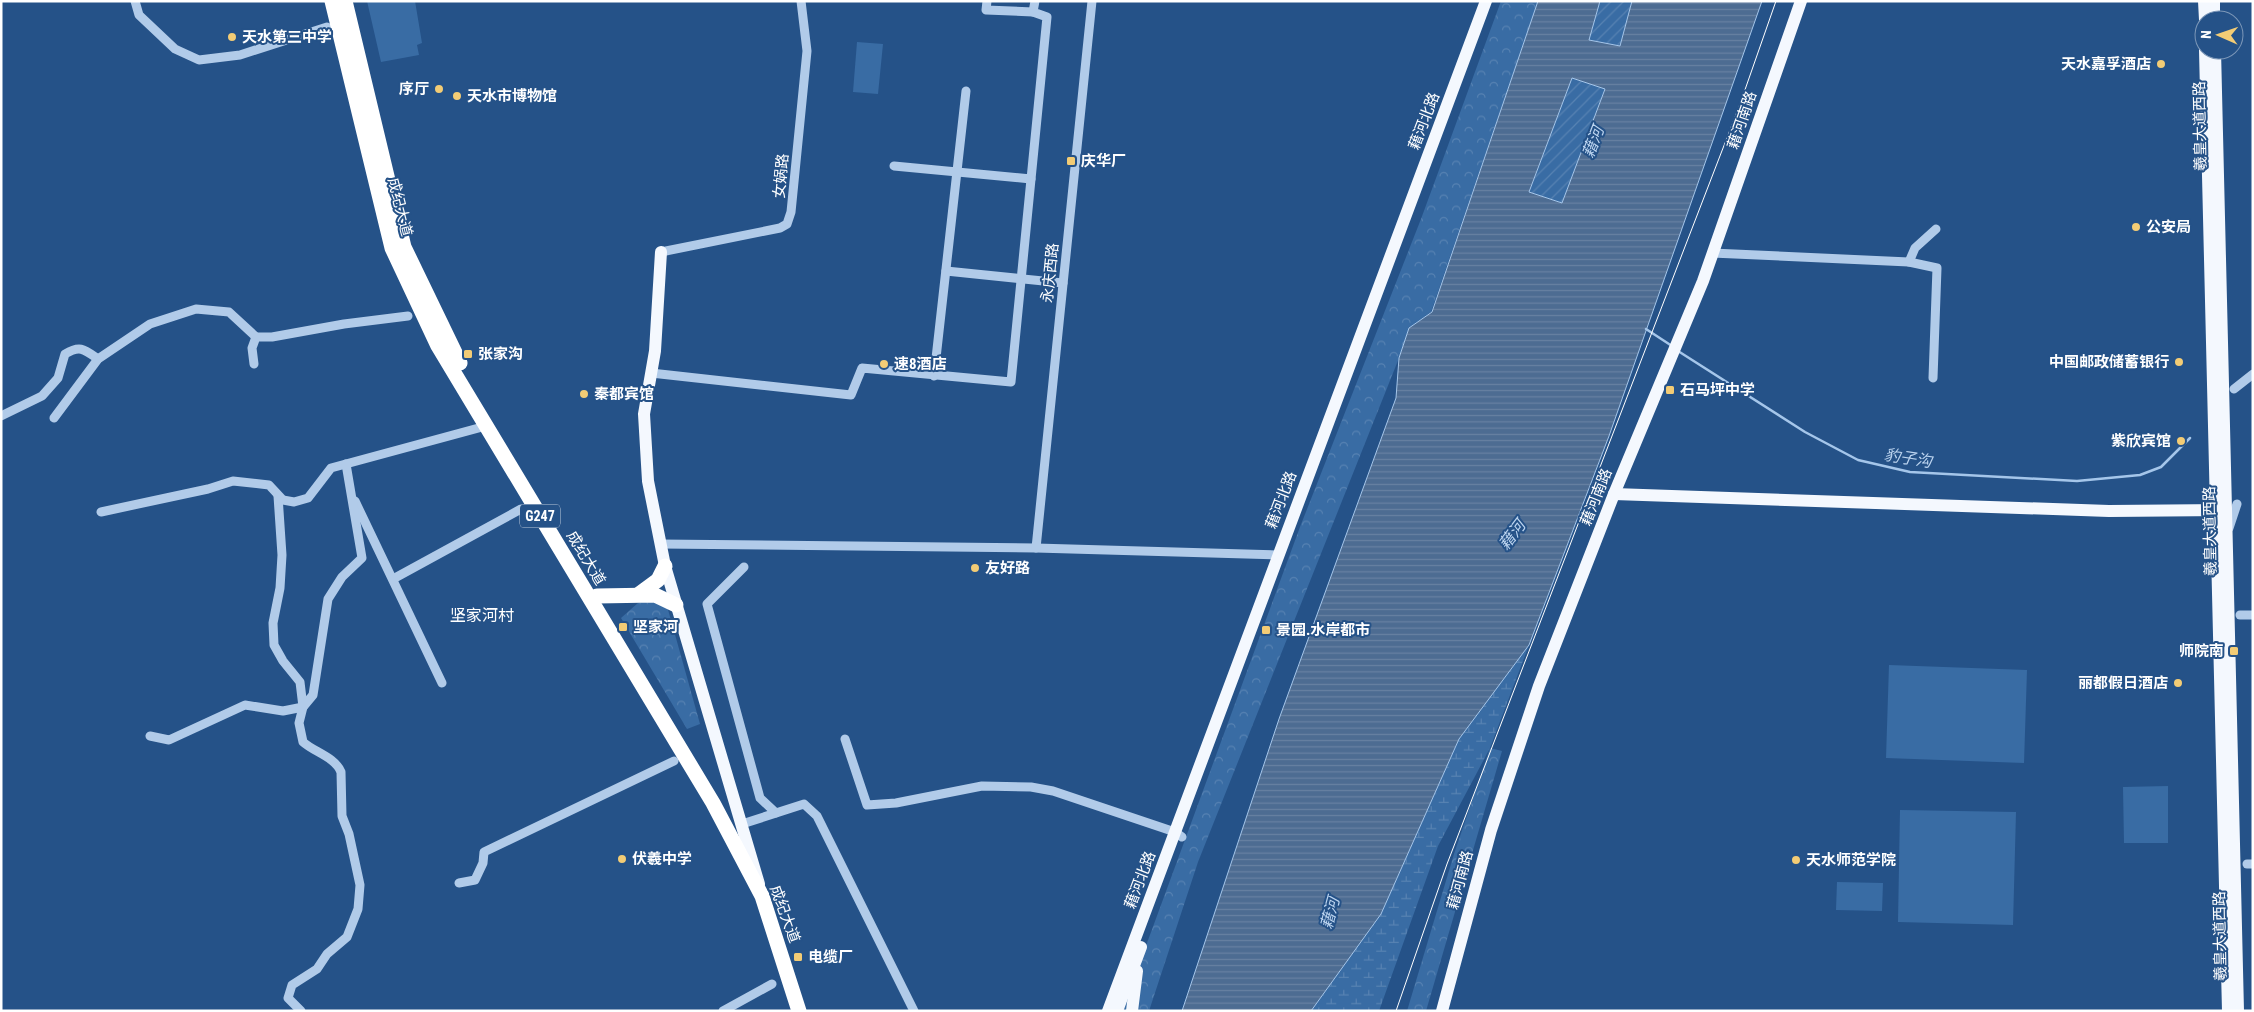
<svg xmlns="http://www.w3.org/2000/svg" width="2254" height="1012" viewBox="0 0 2254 1012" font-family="'Roboto Condensed','Noto Sans SC',sans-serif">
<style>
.grass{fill:#396ca4}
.forest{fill:url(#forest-crowns)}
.wetland{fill:url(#wetland-marsh)}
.garden{fill:url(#garden-furrows)}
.water{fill:url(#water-rules);stroke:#a5c6ea;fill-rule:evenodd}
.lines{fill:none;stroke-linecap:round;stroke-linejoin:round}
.stream{stroke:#a5c6ea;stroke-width:2.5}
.minor{stroke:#b1cbe9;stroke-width:9}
.major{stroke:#f4f8fe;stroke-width:12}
.highway{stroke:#fff;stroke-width:15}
.tram{stroke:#fff;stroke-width:1}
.poi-dot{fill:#f3cc75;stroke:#255288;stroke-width:2}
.labels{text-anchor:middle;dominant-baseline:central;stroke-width:4;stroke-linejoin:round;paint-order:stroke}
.shield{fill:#255288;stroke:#becbdb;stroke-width:1}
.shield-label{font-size:14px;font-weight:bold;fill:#fff}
.poi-label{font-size:15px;font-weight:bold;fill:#fff;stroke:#255288;text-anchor:start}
.street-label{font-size:15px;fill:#fff;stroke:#255288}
.water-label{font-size:16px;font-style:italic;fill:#bdd5f0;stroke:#255288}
.neighbourhood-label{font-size:16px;fill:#fff;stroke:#255288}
</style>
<defs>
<pattern id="forest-crowns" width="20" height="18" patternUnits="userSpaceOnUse" patternTransform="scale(1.25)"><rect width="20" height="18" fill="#396ca4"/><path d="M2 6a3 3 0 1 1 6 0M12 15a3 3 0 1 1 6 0" fill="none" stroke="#5782b2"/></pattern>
<pattern id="wetland-marsh" width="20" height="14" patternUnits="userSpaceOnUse" patternTransform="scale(1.25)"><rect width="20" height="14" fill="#396ca4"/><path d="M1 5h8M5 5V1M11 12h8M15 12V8" fill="none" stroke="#5782b2"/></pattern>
<pattern id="garden-furrows" width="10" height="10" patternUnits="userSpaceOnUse" patternTransform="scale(1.25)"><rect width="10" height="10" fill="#396ca4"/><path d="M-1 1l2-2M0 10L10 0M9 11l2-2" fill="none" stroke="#5782b2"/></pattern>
<pattern id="water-rules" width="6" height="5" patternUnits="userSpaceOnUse" patternTransform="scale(1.25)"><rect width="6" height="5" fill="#4d6c92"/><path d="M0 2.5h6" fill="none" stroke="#6882a2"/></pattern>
</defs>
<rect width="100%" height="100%" fill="#255288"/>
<g class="grass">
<path d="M 367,1 L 415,1 L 422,43 L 417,45 L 419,55 L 381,62 Z"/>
<path d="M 857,42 L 883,44 L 878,94 L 853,92 Z"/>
<path d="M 1889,665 L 2027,670 L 2024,763 L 1886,758 Z"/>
<path d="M 2168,786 L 2168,843 L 2124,843 L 2123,787 Z"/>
<path d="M 1900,810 L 2016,812 L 2013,925 L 1898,922 Z"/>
<path d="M 1837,882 L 1883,883 L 1882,911 L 1836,910 Z"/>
</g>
<g class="forest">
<path d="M 1501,1 L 1538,1 L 1431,312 L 1409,328 L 1399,358 L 1198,862 L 1149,1011 L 1122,1011 L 1300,527 L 1421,219 Z"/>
<path d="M 652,599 L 667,606 L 700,724 L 687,729 L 621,618 L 638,603 Z"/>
<path d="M 1490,748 L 1502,751 L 1426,1011 L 1407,1011 L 1454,854 Z"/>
</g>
<path class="wetland" d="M 1529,645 L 1490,748 L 1438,846 L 1379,1011 L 1311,1011 L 1381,914 L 1459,739 Z"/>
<g class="garden">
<path d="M 1600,1 L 1632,1 L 1620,46 L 1589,40 Z"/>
<path d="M 1572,78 L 1605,88 L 1562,203 L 1529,193 Z"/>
</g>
<path class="water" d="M 1538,1 L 1600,1 L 1589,40 L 1620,46 L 1632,1 L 1762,1 L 1609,436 L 1529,645 L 1459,739 L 1381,914 L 1311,1011 L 1182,1011 L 1279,719 L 1396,398 L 1399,358 L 1409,328 L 1432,312 ZM 1572,78 L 1605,89 L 1562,203 L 1529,192 Z"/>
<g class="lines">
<g class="stream">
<path d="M 1646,329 L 1672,346"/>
<path d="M 1678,351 L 1805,432 L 1858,460 L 1910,472 L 2077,481 L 2140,475 L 2161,467 L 2190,438"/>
</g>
<g class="minor">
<path d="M 135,1 L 139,15 L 175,49 L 199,60 L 240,55 L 327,27"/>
<path d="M 987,1 L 986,10 L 1033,12"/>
<path d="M 894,166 L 1031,179"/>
<path d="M 661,252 L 780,228 L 787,224 L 791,212 L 807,51 L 801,1"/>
<path d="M 1712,253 L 1909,262 L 1937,268 L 1933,378"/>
<path d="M 1909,262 L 1915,248 L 1936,229"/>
<path d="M 946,271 L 1063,283"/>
<path d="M 254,364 L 252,348 L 256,337 L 272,337 L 344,324 L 408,316"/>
<path d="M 651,373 L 851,395 L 862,368 L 1011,382 L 1047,17 L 1033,12 L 1035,1"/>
<path d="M 934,376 L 966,91"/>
<path d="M 2234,389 L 2253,374"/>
<path d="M 1,416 L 42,396 L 58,378 L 65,354 C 80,345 84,349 98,359"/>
<path d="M 54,418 L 98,359 L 150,324 L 196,309 L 229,312 L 256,337"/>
<path d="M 278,496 L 282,555 L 280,588 L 273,623 L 274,645 L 283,661 L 300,682 L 303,707 L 299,723 L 303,742 C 314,752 335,757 341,772 L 342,816 L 349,834 L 360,885 L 358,909 L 347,937 L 327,954 L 317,969 L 292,985 L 288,998 L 301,1011"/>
<path d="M 355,501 L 442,683"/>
<path d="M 101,512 L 208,489 L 233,481 L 269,485 L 283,500 L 294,502 L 308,498 L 331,468 L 486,426"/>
<path d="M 2229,528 L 2237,504"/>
<path d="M 660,544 L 1036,548 L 1278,555"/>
<path d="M 1036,548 L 1092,1"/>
<path d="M 744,567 L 707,604 L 760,798 L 776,813"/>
<path d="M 393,579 L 521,509"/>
<path d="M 2240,615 L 2253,615"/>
<path d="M 150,736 L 169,740 L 245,705 L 283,711 L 303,707 L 313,695 L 328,599 L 342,577 L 362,558 L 346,464"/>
<path d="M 845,739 L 867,805 L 896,803 L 982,786 L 1031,787 L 1053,791 L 1175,832 L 1182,837"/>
<path d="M 742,824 L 804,804 L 817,816 L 914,1011"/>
<path d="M 2247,864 L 2253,864"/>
<path d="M 459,883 L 475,880 L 483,863 L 484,852 L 674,761"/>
<path d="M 723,1011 L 772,984"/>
</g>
<g class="major">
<path d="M 2204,1 L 2205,20"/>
<path d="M 2214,1 L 2214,20"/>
<path d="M 2205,50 L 2228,1011"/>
<path d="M 2215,50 L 2238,1011"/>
<path d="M 661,252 L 655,351 L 644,414 L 648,481 L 665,566 L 759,884"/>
<path d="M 1614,494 L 2109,511 L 2224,510"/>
<path d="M 1108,1011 L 1486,1"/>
<path d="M 1117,1011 L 1141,947"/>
<path d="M 1132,1011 L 1137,971"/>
<path d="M 1442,1011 L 1491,830 L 1539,686 L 1614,494 L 1703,281 L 1801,1"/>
</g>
<g class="highway">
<path d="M 332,1 L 392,248 L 438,346 L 713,803 L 762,896 L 799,1011"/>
<path d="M 345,1 L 404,247 L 460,363"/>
<path d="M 639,594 L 658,580 L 665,566"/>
<path d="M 597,596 L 655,595 L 676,605"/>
</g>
<path class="tram" d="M 1396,1011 L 1447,864 L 1740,104 L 1776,1"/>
</g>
<g class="poi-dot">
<circle cx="232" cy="37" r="5"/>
<circle cx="2161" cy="64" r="5"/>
<circle cx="439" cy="89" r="5"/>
<circle cx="457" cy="96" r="5"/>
<rect x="1066" y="156" width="10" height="10" rx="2.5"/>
<circle cx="2136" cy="227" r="5"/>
<rect x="463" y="349" width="10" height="10" rx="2.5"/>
<circle cx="2179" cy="362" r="5"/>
<circle cx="884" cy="364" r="5"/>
<rect x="1665" y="385" width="10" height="10" rx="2.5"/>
<circle cx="584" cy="394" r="5"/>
<circle cx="2181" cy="441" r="5"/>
<circle cx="975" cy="568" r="5"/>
<rect x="618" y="622" width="10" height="10" rx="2.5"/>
<rect x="1261" y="625" width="10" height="10" rx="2.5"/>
<rect x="2229" y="646" width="10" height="10" rx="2.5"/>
<circle cx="2178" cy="683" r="5"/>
<circle cx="622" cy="859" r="5"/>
<circle cx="1796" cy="860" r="5"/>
<rect x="793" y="952" width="10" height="10" rx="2.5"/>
</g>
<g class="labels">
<rect class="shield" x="520" y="504.5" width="40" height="23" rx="4"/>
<g class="shield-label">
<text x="540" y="516">G247</text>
</g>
<g class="poi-label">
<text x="242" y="37">天水第三中学</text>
<text x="2151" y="64" text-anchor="end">天水嘉孚酒店</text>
<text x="429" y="89" text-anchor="end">序厅</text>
<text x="467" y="96">天水市博物馆</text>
<text x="1081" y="161">庆华厂</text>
<text x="2146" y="227">公安局</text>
<text x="478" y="354">张家沟</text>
<text x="2169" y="362" text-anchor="end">中国邮政储蓄银行</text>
<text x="894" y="364">速8酒店</text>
<text x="1680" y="390">石马坪中学</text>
<text x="594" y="394">秦都宾馆</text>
<text x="2171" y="441" text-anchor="end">紫欣宾馆</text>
<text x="985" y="568">友好路</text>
<text x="633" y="627">坚家河</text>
<text x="1276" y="630">景园.水岸都市</text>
<text x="2224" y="651" text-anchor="end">师院南</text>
<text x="2168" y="683" text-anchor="end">丽都假日酒店</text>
<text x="632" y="859">伏羲中学</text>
<text x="1806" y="860">天水师范学院</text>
<text x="808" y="957">电缆厂</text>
</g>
<g class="street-label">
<text transform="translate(1742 120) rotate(-71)">藉河南路</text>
<text transform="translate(1424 121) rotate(-69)">藉河北路</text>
<text transform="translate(2200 126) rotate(-91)">羲皇大道西路</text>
<text transform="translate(781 176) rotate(-85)">女娲路</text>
<text transform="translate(400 207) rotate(76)">成纪大道</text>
<text transform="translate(1050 273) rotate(-84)">永庆西路</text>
<text transform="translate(1596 497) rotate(-68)">藉河南路</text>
<text transform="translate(1281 500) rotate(-69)">藉河北路</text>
<text transform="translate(2210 531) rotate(-91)">羲皇大道西路</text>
<text transform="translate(586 558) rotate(59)">成纪大道</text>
<text transform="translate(1140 880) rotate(-69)">藉河北路</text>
<text transform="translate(1460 880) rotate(-75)">藉河南路</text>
<text transform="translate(785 914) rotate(70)">成纪大道</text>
<text transform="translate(2220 936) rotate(-91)">羲皇大道西路</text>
</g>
<g class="water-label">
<text transform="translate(1593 142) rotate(-69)">藉河</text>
<text transform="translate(1908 458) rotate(9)">豹子沟</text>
<text transform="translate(1512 535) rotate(-53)">藉河</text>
<text transform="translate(1330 913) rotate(-75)">藉河</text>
</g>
<g class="neighbourhood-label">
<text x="482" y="615">坚家河村</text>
</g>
</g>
<rect width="2254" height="1012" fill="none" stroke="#ffffff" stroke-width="5"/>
<g transform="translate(2219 35) rotate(272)"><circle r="24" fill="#255288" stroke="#7c97b8"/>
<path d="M0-4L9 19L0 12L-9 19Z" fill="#f3cc75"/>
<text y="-8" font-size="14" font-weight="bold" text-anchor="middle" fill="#ffffff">N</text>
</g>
</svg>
